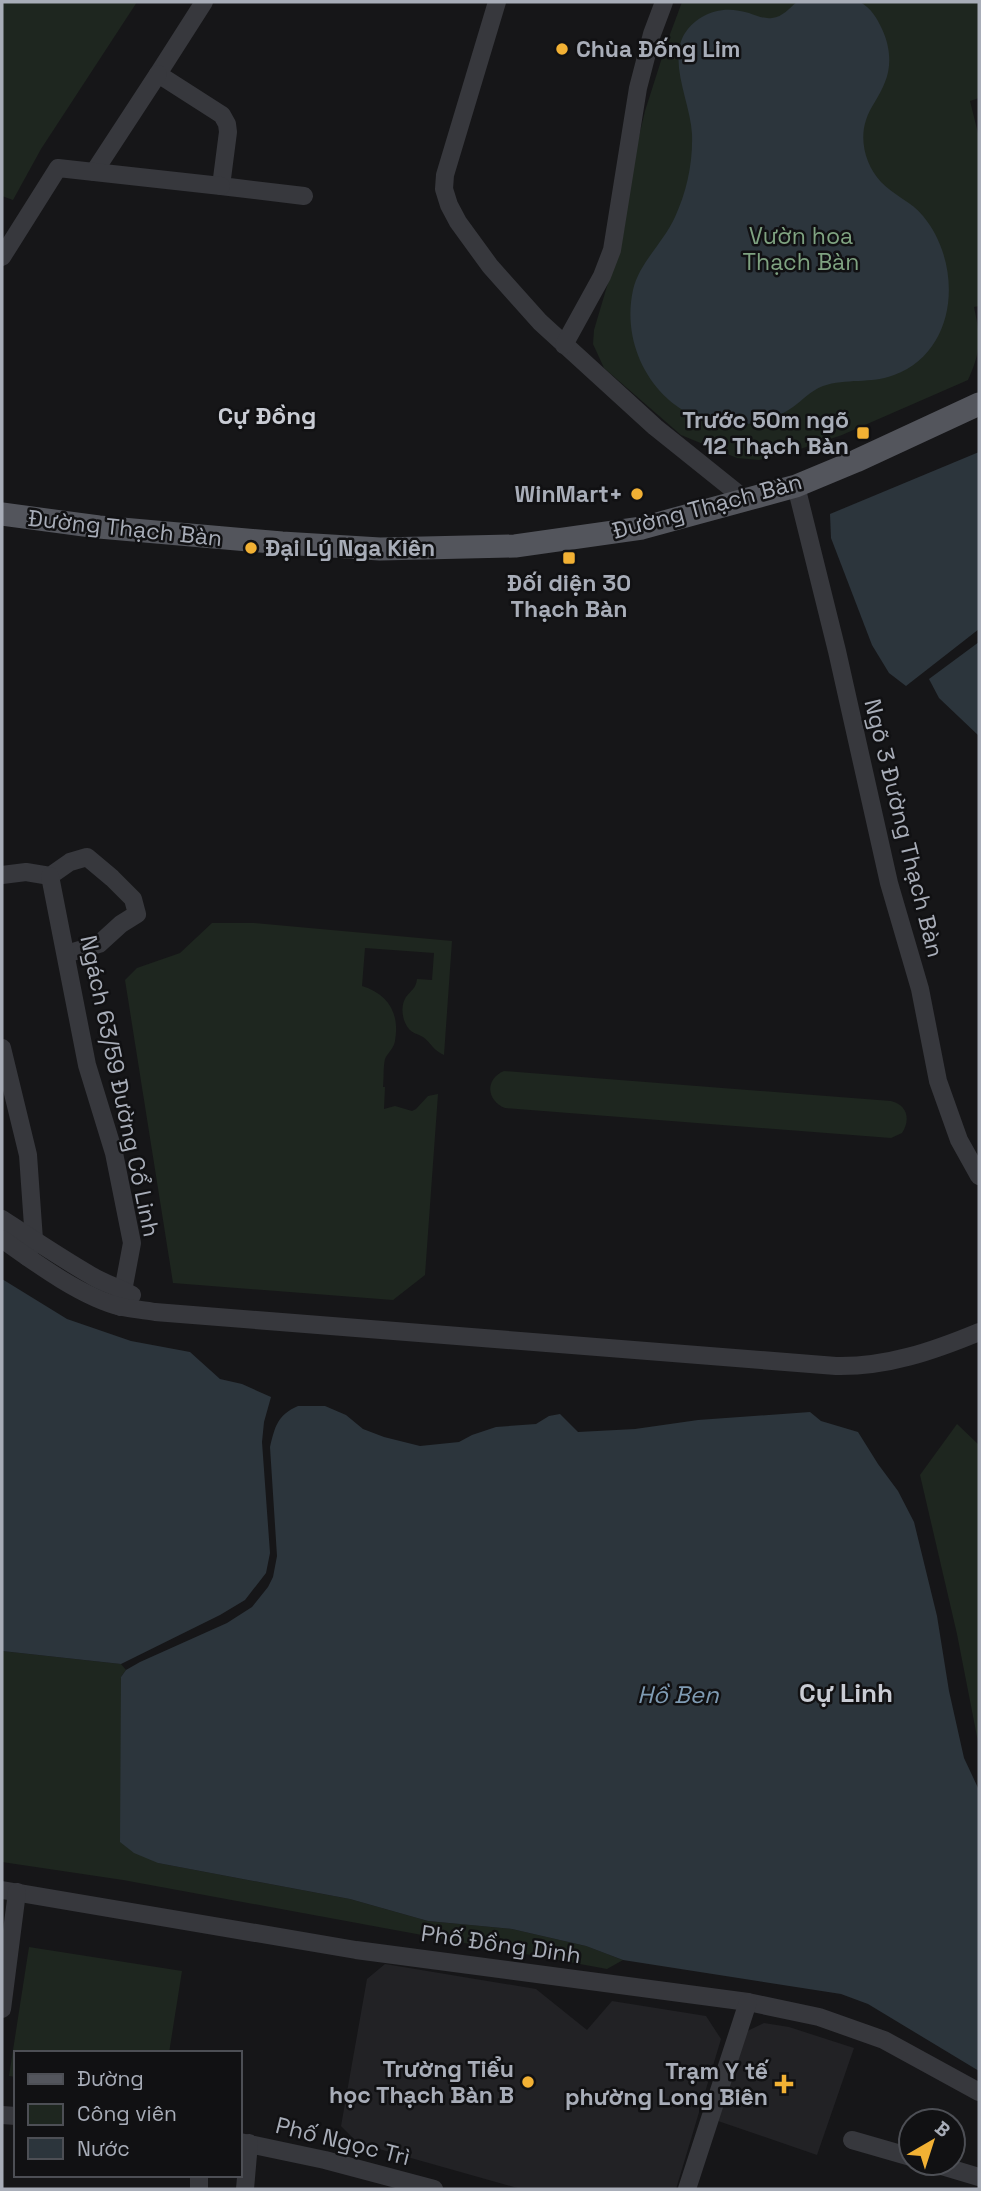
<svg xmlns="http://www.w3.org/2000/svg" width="981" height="2191" viewBox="0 0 981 2191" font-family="'Space Grotesk',sans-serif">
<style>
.built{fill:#222225}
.green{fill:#1e261f}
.water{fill:#2c353c}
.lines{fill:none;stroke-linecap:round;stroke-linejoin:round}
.minor{stroke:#37383d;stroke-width:18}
.major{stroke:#53555c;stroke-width:23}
.poi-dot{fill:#f2b134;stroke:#111113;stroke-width:2.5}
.labels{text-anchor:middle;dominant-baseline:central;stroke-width:5;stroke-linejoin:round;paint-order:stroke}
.poi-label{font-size:23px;font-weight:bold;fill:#a8adb8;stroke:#111113;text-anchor:end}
.park-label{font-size:23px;fill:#7fa381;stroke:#111113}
.street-label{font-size:23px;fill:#a8adb8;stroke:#111113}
.neighbourhood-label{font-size:24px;font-weight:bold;fill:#c9ccd4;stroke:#111113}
.water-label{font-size:24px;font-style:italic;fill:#7f9bb3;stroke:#111113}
.quarter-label{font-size:26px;font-weight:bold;fill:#c9ccd4;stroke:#111113}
</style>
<rect width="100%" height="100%" fill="#161618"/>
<g class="built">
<path d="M 385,1964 L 536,1989 L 587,2030 L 612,2001 L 706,2016 L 721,2039 L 676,2189 L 521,2189 L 358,2143 L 341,2126 L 367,1979 Z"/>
<path d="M 764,2023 L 789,2027 L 854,2048 L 817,2155 L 718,2121 L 741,2034 Z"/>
</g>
<g class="green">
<path d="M 2,2 L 137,2 L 41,149 L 13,200 L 2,196 Z"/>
<path d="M 682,2 L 979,2 L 979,98 L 970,101 L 979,137 L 979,306 L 974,307 C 981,339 981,351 968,380 L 842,435 L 797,450 L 759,460 L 737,458 L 681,435 L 604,368 L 593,344 L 594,330 L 624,229 L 635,153 L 645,111 L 666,45 Z"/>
<path d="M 212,923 L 254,923 L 452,941 L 444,1055 C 434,1051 431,1043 423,1037 C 418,1034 412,1033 409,1029 C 402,1021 400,1006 406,997 C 411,990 416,989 417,979 L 432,980 L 434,953 L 365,948 L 362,986 C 388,994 400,1013 395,1041 C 394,1048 387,1054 385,1059 C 383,1068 384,1078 383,1087 L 385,1087 L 384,1109 L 395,1106 L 412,1111 L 416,1109 L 428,1096 L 438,1094 L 425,1275 L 393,1300 L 173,1283 L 125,980 L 137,968 L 180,953 Z"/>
<path d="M 504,1071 L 891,1101 C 907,1105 911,1119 902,1133 L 891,1138 L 505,1108 C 486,1100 485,1079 504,1071 Z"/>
<path d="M 957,1424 L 979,1445 L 979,1747 L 957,1634 L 920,1475 Z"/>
<path d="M 2,1651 L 121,1664 L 126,1670 L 121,1677 L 158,1863 L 350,1899 L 428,1921 L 512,1929 L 586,1946 L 623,1960 L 607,1969 L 123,1880 L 2,1862 Z"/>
<path d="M 29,1947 L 182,1971 L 169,2053 L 16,2053 L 16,2077 L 9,2076 Z"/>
</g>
<g class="water">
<path d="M 797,2 L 860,2 C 871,8 877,18 882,29 C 890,46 892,65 885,82 C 880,96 870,107 866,120 C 859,141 866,166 881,182 C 893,195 912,202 923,216 C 963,264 959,351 894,375 C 871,384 846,378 823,386 C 810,391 803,400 793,407 C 782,415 767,420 754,423 C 677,438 617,363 633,290 C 639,263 664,242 675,217 C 687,191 693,162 692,134 C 690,95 657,44 702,17 C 717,8 733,8 749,13 C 757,16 764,19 772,18 C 783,17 789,8 797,2 Z"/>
<path d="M 979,452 L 979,629 L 906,686 L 889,673 L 872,645 L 831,538 L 830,514 Z"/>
<path d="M 979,642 L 979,736 L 939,698 L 929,679 Z"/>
<path d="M 2,1279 L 67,1319 L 131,1341 L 190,1352 L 220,1379 L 242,1384 L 271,1397 L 264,1422 L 262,1442 L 270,1553 L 266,1573 L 245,1600 L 220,1615 L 121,1664 L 2,1651 Z"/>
<path d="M 298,1406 L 325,1406 L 346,1415 L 363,1429 L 384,1437 L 420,1446 L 459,1442 L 472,1435 L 496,1427 L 536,1424 L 549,1416 L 560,1414 L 578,1432 L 635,1429 L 698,1420 L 810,1412 L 821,1421 L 858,1432 L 878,1464 L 898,1491 L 914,1522 L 937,1616 L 949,1691 L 964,1758 L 979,1790 L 979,2071 L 868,2004 L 841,1994 L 623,1960 L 586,1946 L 512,1929 L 428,1921 L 350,1899 L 158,1863 L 134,1853 L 120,1842 L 121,1677 L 126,1670 L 140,1662 L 227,1623 L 252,1607 L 268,1587 L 273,1577 L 277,1556 L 270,1447 C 275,1427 277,1415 298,1406 Z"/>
</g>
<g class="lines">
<g class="minor">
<path d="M 204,2 L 158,74 L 222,115 L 227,124 L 228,132 L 221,186 L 304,196"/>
<path d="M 497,2 L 445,175 L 444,189 L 449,205 L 458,222 L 490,266 L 540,322 L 655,427 L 746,500"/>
<path d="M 94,172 L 158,74"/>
<path d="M 2,257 L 58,168 L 221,186"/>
<path d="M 564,345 L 602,276 L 612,250 L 638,88 L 652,34 L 664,2"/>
<path d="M 796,486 L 837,651 L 889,883 L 920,989 L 938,1081 L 959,1140 L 979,1176"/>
<path d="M 2,875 L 26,872 L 50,876 L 70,862 L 87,857 L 112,878 L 133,899 L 137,914 L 121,924 L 99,944 L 66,954"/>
<path d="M 50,876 L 87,1065 L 114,1153 L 132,1243 L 120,1307"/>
<path d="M 2,1048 L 28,1155 L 34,1240 L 27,1257"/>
<path d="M 2,1219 C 31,1238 61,1258 92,1276 C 105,1284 119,1287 132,1295"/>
<path d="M 2,1239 C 34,1262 83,1298 122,1307 C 132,1309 144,1310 155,1312 L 836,1366 C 887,1367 933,1351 979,1332"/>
<path d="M 2,1890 L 356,1950 L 748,2002 L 819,2017 L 884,2040 L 979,2092"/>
<path d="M 2,2009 L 17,1892"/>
<path d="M 2,2115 L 16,2116"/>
<path d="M 852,2140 L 911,2157"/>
<path d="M 240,2142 L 325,2160 L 434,2189"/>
<path d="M 932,2163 L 979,2177"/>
<path d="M 199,2175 L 199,2189"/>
<path d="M 245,2189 L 249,2143"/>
<path d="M 687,2189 L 748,2002"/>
</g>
<path class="major" d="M 2,514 L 99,527 L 282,543 L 380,549 L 515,546 L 642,528 L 796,486 L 856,461 L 979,404"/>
</g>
<g class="poi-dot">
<circle cx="562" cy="49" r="7"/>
<rect x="856" y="426" width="14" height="14" rx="3.5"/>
<circle cx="637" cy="494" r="7"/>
<circle cx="251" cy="548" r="7"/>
<rect x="562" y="551" width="14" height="14" rx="3.5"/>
<circle cx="528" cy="2082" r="7"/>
<path d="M780.5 2073.5h7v7h7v7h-7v7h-7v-7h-7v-7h7z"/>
</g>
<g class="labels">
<g class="poi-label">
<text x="576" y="49" text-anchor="start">Chùa Đống Lim</text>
<text x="849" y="420">Trước 50m ngõ<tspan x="849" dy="26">12 Thạch Bàn</tspan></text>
<text x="623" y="494">WinMart+</text>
<text x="265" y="548" text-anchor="start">Đại Lý Nga Kiên</text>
<text x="569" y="583" text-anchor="middle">Đối diện 30<tspan x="569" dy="26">Thạch Bàn</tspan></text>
<text x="514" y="2069">Trường Tiểu<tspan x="514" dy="26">học Thạch Bàn B</tspan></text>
<text x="768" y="2071">Trạm Y tế<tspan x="768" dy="26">phường Long Biên</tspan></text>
</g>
<g class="park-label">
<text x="801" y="236">Vườn hoa<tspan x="801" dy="26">Thạch Bàn</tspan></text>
</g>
<g class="street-label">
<text transform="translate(707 506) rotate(-15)">Đường Thạch Bàn</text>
<text transform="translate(125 528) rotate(6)">Đường Thạch Bàn</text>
<text transform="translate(904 828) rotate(76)">Ngõ 3 Đường Thạch Bàn</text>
<text transform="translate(120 1086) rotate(78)">Ngách 63/59 Đường Cổ Linh</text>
<text transform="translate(501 1944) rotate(8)">Phố Đồng Dinh</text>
<text transform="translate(343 2141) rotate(14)">Phố Ngọc Trì</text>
</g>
<g class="neighbourhood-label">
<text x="267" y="415">Cự Đồng</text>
</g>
<g class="water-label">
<text x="678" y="1694">Hồ Ben</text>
</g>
<g class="quarter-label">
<text x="846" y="1693">Cự Linh</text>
</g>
</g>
<rect width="981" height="2191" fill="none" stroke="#a8adb8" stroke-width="7"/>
<rect x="14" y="2051" width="228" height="126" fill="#111113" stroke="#4d4f55" stroke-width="2"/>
<rect x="28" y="2074" width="35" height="10" fill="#53555c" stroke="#4d4f55" stroke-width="2"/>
<text x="77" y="2086" font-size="21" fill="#a8adb8">Đường</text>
<rect x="28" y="2104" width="35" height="21" fill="#1e261f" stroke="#4d4f55" stroke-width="2"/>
<text x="77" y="2121" font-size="21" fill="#a8adb8">Công viên</text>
<rect x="28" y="2138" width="35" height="21" fill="#2c353c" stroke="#4d4f55" stroke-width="2"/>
<text x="77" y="2156" font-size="21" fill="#a8adb8">Nước</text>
<g transform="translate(932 2142) rotate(39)"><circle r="33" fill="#111113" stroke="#4d4f55" stroke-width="2"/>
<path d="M0-5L12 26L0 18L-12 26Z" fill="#f2b134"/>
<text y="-10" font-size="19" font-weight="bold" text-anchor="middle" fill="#a8adb8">B</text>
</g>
</svg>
